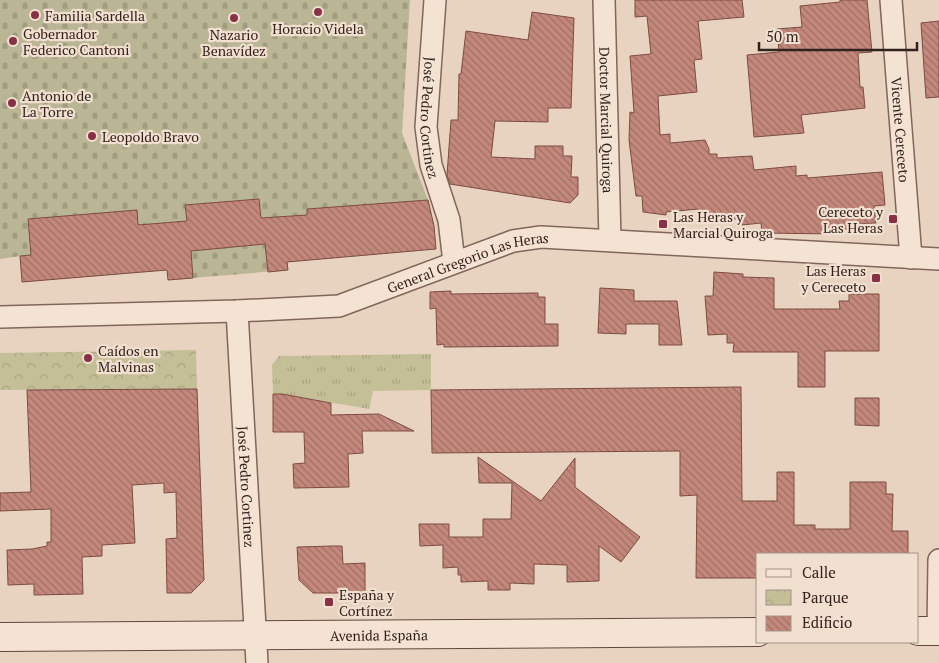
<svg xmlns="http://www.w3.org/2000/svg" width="939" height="663" viewBox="0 0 939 663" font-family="'PT Serif',serif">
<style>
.grass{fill:url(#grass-tufts)}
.cemetery{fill:url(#cemetery-stones)}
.park{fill:url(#park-crowns)}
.building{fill:url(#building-back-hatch);stroke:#7c4c43}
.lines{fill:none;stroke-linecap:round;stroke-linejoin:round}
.minor-casing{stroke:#80665b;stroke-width:24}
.secondary-casing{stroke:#61473e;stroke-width:30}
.minor{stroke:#f4e3d3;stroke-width:21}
.secondary{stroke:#f4e3d3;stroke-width:28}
.poi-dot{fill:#883146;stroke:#f1dfd0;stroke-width:2}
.labels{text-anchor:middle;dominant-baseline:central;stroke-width:4.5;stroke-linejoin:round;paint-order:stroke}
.poi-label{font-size:14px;fill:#31221d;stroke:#f1dfd0;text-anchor:start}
.street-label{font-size:14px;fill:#31221d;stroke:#f1dfd0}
</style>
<defs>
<pattern id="grass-tufts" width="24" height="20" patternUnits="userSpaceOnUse" patternTransform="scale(1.25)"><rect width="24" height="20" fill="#c5bf97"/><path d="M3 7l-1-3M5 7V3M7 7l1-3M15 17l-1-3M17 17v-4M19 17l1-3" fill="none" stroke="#aaa482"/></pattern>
<pattern id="cemetery-stones" width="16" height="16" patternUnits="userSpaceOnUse" patternTransform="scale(1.25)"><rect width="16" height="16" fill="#bab695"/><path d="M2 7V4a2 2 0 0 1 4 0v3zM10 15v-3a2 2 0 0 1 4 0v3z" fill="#a09c80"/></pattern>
<pattern id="park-crowns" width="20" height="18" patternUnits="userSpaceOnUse" patternTransform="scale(1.25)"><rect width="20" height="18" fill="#c5bf97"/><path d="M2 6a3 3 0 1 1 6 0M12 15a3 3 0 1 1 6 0" fill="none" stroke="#aaa482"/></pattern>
<pattern id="building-back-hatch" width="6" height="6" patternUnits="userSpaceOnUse" patternTransform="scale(1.25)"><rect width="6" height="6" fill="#c3887b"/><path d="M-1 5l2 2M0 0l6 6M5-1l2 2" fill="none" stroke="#9f6f64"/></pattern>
</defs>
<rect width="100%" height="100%" fill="#e8d3c1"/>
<path class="grass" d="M 431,354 L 431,390 L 373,391 L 369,409 L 281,394 L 273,394 L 272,365 L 279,356 Z"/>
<path class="cemetery" d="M 0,0 L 410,0 L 402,133 L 428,200 L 434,226 L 436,249 L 288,262 L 288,270 L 168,280 L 167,270 L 22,282 L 20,256 L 0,259 Z"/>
<path class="park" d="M 196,350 L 197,389 L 0,390 L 0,353 Z"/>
<g class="building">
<path d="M 635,0 L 742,0 L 744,17 L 698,21 L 702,59 L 694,60 L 697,92 L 658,96 L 660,135 L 670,134 L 670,143 L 705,140 L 709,149 L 709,154 L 717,154 L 717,158 L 752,156 L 754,170 L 796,166 L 796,176 L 807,175 L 807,178 L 882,172 L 885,205 L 874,206 L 876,223 L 857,224 L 858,229 L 835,229 L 836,234 L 762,233 L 761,223 L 742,225 L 742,219 L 698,219 L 698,209 L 666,212 L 666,215 L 643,212 L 642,196 L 636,196 L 629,140 L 630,112 L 634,113 L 630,56 L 651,54 L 647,16 L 635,17 Z"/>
<path d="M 840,0 L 867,0 L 872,52 L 858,53 L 860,87 L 863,87 L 865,108 L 801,115 L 804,133 L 754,137 L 747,55 L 779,52 L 777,29 L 802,27 L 800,6 L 840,2 Z"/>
<path d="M 532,12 L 574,18 L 571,108 L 548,108 L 548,122 L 495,121 L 491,157 L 535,159 L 535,146 L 563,146 L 563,156 L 572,156 L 571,177 L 578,177 L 578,195 L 570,203 L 450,184 L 447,175 L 451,120 L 458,120 L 459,74 L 461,74 L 466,31 L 528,40 Z"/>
<path d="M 939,21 L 939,97 L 926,98 L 921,23 Z"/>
<path d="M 259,199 L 261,218 L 307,215 L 307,209 L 428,200 L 434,226 L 436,249 L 287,262 L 288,270 L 268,272 L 265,244 L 191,251 L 193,278 L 168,280 L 167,270 L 22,282 L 20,256 L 31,255 L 28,219 L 137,210 L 138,225 L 187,221 L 185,205 Z"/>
<path d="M 714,272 L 743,274 L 743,277 L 774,278 L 774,309 L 840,309 L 839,301 L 849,301 L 849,294 L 879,294 L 879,351 L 825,351 L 825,387 L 798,387 L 798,352 L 733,352 L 734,343 L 727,343 L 727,334 L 708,335 L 705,296 L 713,296 Z"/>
<path d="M 600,288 L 634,290 L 634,301 L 677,301 L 682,345 L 659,345 L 659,324 L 626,324 L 626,334 L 598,333 Z"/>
<path d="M 451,291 L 451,294 L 538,293 L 538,297 L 545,297 L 545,324 L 558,324 L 558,346 L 444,347 L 444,344 L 437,345 L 436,308 L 430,309 L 430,292 Z"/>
<path d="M 741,387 L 742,501 L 777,501 L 777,472 L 794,472 L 794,525 L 815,525 L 815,529 L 850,529 L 850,482 L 886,482 L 886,494 L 893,494 L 892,531 L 908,531 L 908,554 L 758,554 L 758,578 L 696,578 L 697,495 L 680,496 L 680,451 L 432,453 L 431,390 Z"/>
<path d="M 197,389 L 204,580 L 191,593 L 167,593 L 166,539 L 177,538 L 176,492 L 164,493 L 164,483 L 132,485 L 135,543 L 102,545 L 102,556 L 82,557 L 83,594 L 34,595 L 34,584 L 8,585 L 7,550 L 32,549 L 47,546 L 47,542 L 51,542 L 51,509 L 0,511 L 0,493 L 31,492 L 27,390 Z"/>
<path d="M 273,394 L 282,394 L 331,403 L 331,415 L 379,414 L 414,431 L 362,431 L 363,453 L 348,454 L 349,487 L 294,488 L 293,464 L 305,463 L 304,432 L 273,432 Z"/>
<path d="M 855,398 L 879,398 L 879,426 L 855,425 Z"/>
<path d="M 478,457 L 541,501 L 575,458 L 575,487 L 640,537 L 621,562 L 599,546 L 599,581 L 567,582 L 567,565 L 534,564 L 534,584 L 510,583 L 510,590 L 488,590 L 488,581 L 461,582 L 461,575 L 458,575 L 458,567 L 443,568 L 443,545 L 420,546 L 419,524 L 449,524 L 449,537 L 483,537 L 483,519 L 511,519 L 512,483 L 479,483 Z"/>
<path d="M 333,546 L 342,546 L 343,564 L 365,563 L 365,593 L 313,593 L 299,580 L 297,547 Z"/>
</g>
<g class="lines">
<defs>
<g id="minor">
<path id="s1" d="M 435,0 L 426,127 L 431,165 L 449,220 L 454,262"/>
<path id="s2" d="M 604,0 L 610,240"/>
<path id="s3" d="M 891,0 L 911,258"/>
<path id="s4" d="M 237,311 L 257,663"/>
<path id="s5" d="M 0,317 L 237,311 L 339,306 L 513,241 L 541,237 L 939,259"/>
<path d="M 938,631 L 939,560"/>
</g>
<g id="secondary">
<path d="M 918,631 L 939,631"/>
<path id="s6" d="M 0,637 C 253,636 505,633 758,632"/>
</g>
</defs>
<use href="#minor" class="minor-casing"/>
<use href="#secondary" class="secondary-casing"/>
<use href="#minor" class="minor"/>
<use href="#secondary" class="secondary"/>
</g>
<g class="poi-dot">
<circle cx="318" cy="12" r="5"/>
<circle cx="35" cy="15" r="5"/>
<circle cx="234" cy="18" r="5"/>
<circle cx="13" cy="41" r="5"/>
<circle cx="12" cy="103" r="5"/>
<circle cx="92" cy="136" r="5"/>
<rect x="888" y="214" width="10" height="10" rx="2.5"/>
<rect x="658" y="219" width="10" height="10" rx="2.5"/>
<rect x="871" y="273" width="10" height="10" rx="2.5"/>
<circle cx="88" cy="358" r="5"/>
<rect x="324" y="597" width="10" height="10" rx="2.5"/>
</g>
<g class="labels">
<g class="poi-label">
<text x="45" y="15">Familia Sardella</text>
<text x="318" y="28" text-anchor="middle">Horacio Videla</text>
<text x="23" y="33">Gobernador<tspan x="23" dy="16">Federico Cantoni</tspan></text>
<text x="234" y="34" text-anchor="middle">Nazario<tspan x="234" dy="16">Benavídez</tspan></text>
<text x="22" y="95">Antonio de<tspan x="22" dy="16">La Torre</tspan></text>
<text x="102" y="136">Leopoldo Bravo</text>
<text x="883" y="211" text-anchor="end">Cereceto y<tspan x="883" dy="16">Las Heras</tspan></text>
<text x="673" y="216">Las Heras y<tspan x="673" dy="16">Marcial Quiroga</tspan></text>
<text x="866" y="270" text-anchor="end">Las Heras<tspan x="866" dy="16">y Cereceto</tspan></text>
<text x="98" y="350">Caídos en<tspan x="98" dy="16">Malvinas</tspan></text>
<text x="339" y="594">España y<tspan x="339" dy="16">Cortínez</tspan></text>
</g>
<g class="street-label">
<text stroke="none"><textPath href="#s1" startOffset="118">José Pedro Cortinez</textPath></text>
<text stroke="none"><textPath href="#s2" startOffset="120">Doctor Marcial Quiroga</textPath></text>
<text stroke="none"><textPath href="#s3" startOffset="130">Vicente Cereceto</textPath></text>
<text stroke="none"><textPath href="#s5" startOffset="476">General Gregorio Las Heras</textPath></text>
<text stroke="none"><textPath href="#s4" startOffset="176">José Pedro Cortinez</textPath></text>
<text stroke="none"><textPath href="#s6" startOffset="379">Avenida España</textPath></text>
</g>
</g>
<rect x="756" y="553" width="162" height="90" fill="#f1dfd0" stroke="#a49388"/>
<rect x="766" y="569" width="25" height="8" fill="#f4e3d3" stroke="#a49388"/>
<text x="802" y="578" font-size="15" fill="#31221d">Calle</text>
<rect x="766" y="590" width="25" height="15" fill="url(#park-crowns)" stroke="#a49388"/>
<text x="802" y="603" font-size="15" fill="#31221d">Parque</text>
<rect x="766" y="616" width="25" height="15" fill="url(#building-back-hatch)" stroke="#a49388"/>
<text x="802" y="628" font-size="15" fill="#31221d">Edificio</text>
<path d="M759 42v8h158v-8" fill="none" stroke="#31221d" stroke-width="2.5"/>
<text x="766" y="42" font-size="15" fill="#31221d" stroke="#f1dfd0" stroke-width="4" paint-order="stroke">50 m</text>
</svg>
